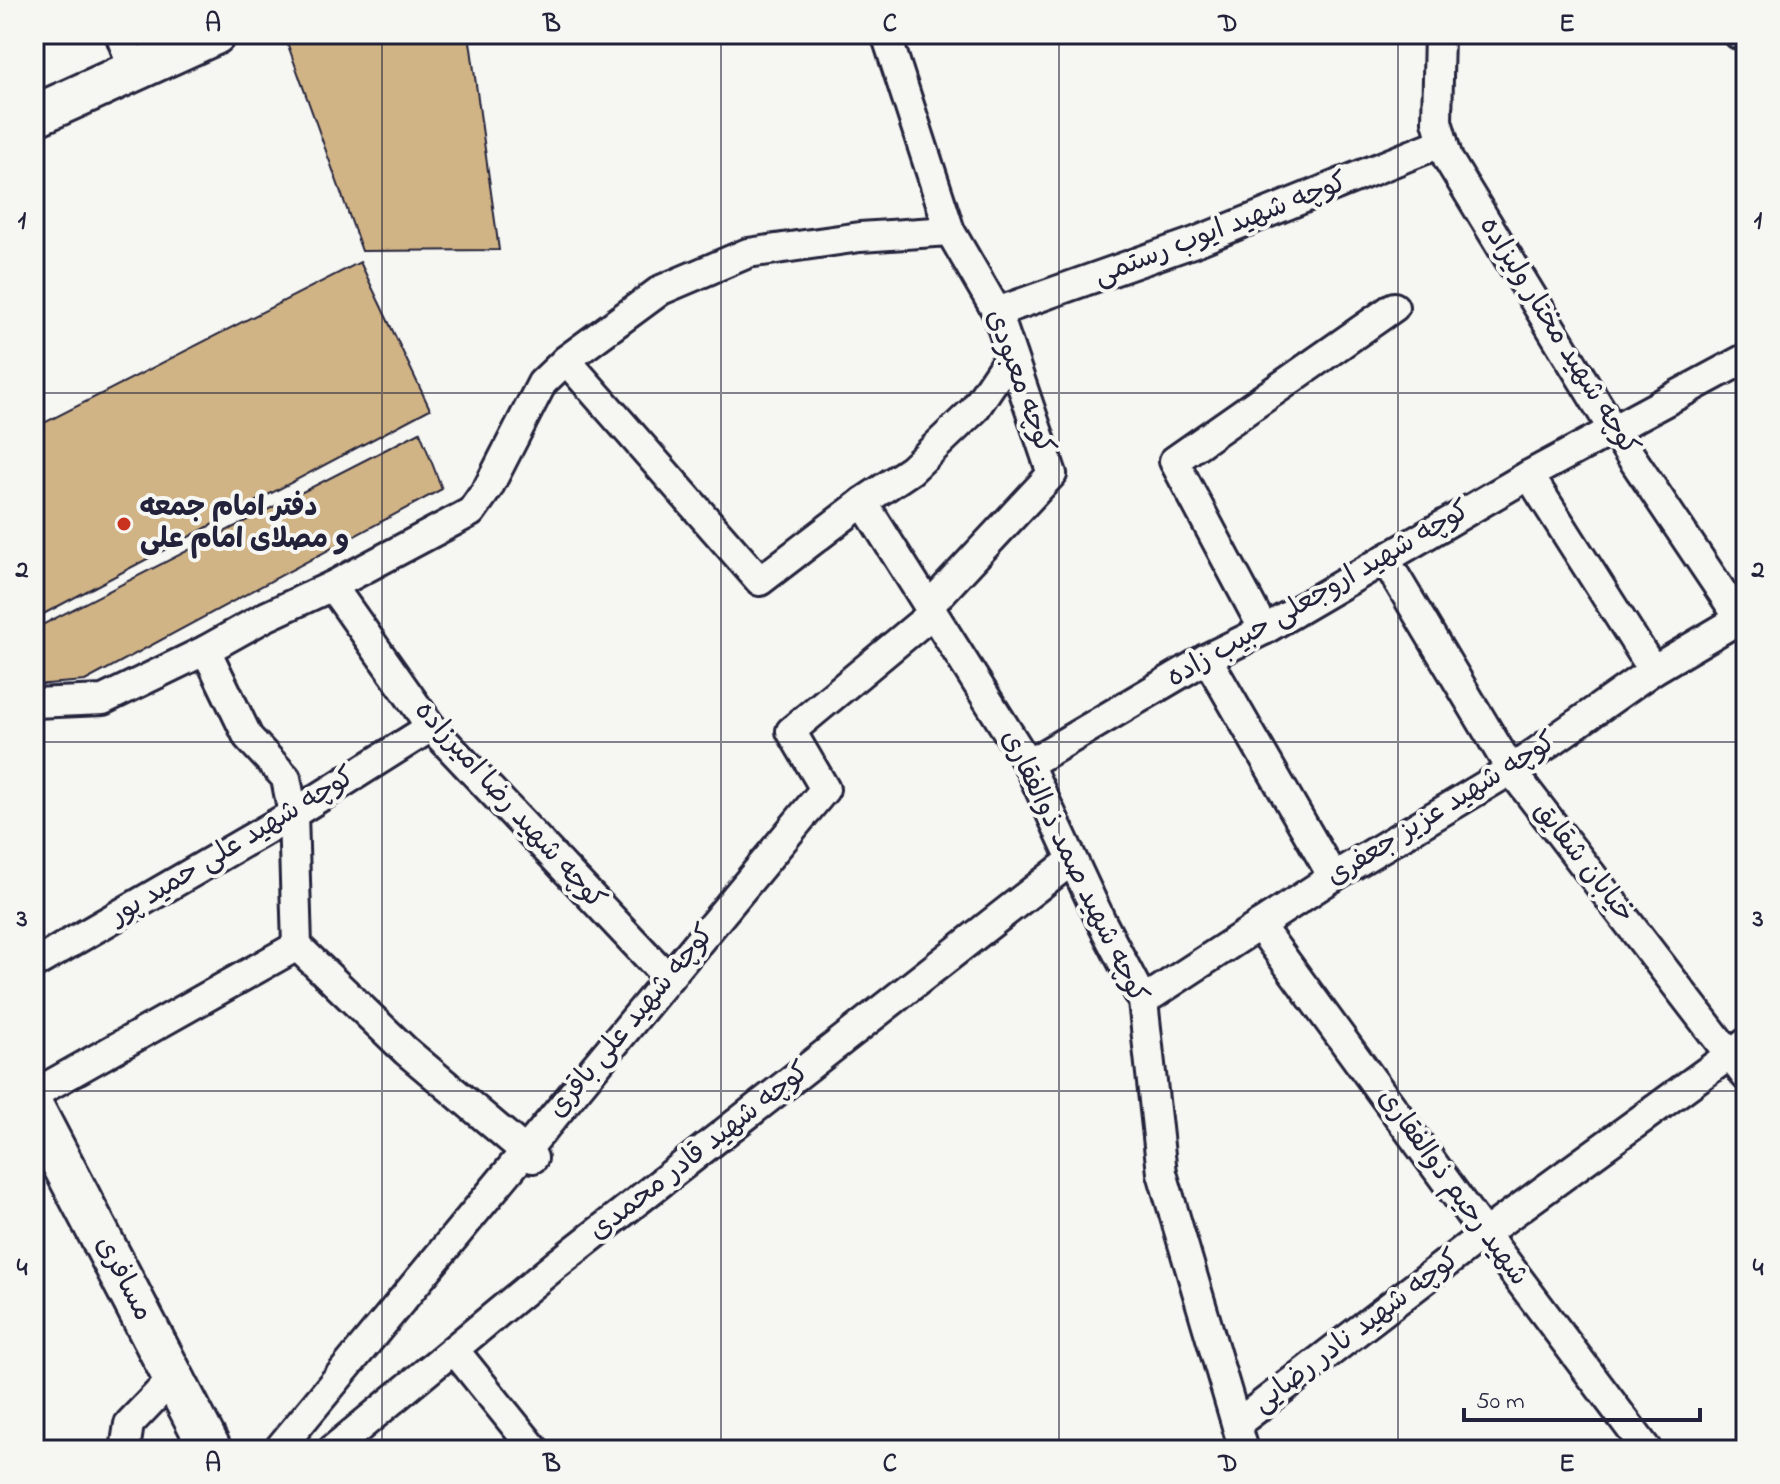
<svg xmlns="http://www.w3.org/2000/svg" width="1780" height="1484" viewBox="0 0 1780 1484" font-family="'Indie Flower','Playpen Sans Arabic',sans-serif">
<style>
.building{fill:#d1b486;stroke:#22223b;stroke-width:2}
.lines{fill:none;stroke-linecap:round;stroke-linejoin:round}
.street-casing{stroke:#22223b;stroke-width:34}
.secondary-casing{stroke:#22223b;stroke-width:46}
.street{stroke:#f6f6f2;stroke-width:28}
.secondary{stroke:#f6f6f2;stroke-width:40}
.grid{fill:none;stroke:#22223b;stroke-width:2;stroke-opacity:0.55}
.poi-dot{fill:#c8321e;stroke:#f6f6f2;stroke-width:3}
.labels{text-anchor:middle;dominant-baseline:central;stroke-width:8;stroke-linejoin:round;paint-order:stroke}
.street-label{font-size:28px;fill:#22223b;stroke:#f6f6f2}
.poi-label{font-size:28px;font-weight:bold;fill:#22223b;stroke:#f6f6f2;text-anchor:start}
.neatline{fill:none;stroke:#22223b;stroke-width:3}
.grid-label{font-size:26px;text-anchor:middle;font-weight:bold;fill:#22223b}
</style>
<rect width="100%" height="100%" fill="#f6f6f2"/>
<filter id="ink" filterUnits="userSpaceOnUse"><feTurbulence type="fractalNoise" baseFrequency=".0125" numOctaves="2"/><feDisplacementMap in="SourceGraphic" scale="16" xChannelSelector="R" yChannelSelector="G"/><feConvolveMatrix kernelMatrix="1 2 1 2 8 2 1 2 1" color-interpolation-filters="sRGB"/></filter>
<g filter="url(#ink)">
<g class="building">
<path d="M 129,34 L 194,34 L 139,61 Z"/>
<path d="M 284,34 L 469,34 L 499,250 L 362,251 Z"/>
<path d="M 360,262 L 430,409 L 34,619 L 34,428 Z"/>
<path d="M 420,432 L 442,489 L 85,681 L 34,685 L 34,629 Z"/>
</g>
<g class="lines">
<defs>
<g id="street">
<path d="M 120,34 L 134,71"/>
<path d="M 886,34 L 950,231 L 997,312 L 1052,474 L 929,606"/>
<path d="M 1439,34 L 1437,121 L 1448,159 L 1612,428 L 1740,619"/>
<path d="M 1738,34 L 1746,36"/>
<path d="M 997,312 L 1195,242 L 1443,142"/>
<path d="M 566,360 L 760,581 L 863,502 L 911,470 L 974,410 L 1011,355"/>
<path d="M 1529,475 L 1653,670"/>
<path d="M 863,502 L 1028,764 L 1101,921 L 1143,1001 L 1162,1173 L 1244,1450"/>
<path d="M 1385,559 L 1511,770 L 1746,1076"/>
<path d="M 332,586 L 431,727 L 668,978"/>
<path d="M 1264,630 L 1174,461 L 1394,307"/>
<path d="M 206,650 L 248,737 L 286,778 L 293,814 L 297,946 L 406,1051 L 533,1158"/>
<path d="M 1207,658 L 1333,877"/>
<path d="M 34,703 L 103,700 L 206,650 L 265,617 L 332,586 L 471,512 L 488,488 L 542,383 L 566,360 L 661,290 L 748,253 L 860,237 L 950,231"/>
<path d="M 1028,764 L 1207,658 L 1264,630 L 1529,475 L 1746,358"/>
<path d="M 1259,925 L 1472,1217 L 1647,1450"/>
<path d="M 34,964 L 293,814 L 431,727"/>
<path d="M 1143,1001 L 1333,877 L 1511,770 L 1653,670 L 1746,615"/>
<path d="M 34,1094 L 297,946"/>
<path d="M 455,1351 L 535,1450"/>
<path d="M 1238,1423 L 1484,1234 L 1746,1043"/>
<path d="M 125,1450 L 129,1424 L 174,1377"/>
<path d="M 278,1450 L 825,789 L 791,731 L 933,613"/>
<path d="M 332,1450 L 557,1264 L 1072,860"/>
</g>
<g id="secondary">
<path d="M 34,116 L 215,34"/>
<path d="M 34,1109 L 211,1450"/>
</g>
</defs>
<use href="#street" class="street-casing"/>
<use href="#secondary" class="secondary-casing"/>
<use href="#street" class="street"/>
<use href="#secondary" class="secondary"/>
</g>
</g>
<path class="grid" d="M 382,34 L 382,1450M 721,34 L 721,1450M 1059,34 L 1059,1450M 1398,34 L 1398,1450M 34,393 L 1746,393M 34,742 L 1746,742M 34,1091 L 1746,1091"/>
<circle class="poi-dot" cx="124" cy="524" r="8"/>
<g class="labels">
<g class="street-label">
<text transform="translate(1221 230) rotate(-21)">کوچه شهید ایوب رستمی</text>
<text transform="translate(1558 337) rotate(58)">کوچه شهید مختار ولیزاده</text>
<text transform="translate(1019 382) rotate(70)">کوچه معبودی</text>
<text transform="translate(1319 595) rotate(-30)">کوچه شهید اروجعلی حبیب زاده</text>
<text transform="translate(509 806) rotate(48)">کوچه شهید رضا امیرزاده</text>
<text transform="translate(1442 810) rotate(-32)">کوچه شهید عزیز جعفری</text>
<text transform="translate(233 847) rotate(-31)">کوچه شهید علی حمید پور</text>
<text transform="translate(1583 863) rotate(52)">خیابان شقایق</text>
<text transform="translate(1073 867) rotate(64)">کوچه شهید صمد ذوالفقاری</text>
<text transform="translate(632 1022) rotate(-50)">کوچه شهید علی باقری</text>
<text transform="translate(700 1152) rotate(-38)">کوچه شهید قادر محمدی</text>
<text transform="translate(1452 1188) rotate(54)">شهید رحیم ذوالفقاری</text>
<text transform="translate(123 1279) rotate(62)">مسافری</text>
<text transform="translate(1357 1332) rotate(-37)">کوچه شهید نادر رضایی</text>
</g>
<g class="poi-label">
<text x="140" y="508">دفتر امام جمعه<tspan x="140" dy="32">و مصلای امام علی</tspan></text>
</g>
</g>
<rect width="1780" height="1484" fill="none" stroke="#f6f6f2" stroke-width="88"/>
<path d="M1464 1408v12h236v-12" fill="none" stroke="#22223b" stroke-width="4"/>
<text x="1476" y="1408" font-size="24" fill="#22223b" stroke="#f6f6f2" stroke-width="6" paint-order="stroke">50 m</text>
<rect x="44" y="44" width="1692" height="1396" class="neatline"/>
<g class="grid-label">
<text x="213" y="31">A</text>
<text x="552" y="31">B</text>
<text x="890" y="31">C</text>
<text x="1228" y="31">D</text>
<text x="1567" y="31">E</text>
<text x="22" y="228">1</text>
<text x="1758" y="228">1</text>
<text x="22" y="577">2</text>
<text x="1758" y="577">2</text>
<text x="22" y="926">3</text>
<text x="1758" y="926">3</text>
<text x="22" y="1275">4</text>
<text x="1758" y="1275">4</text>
<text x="213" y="1471">A</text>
<text x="552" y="1471">B</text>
<text x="890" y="1471">C</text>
<text x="1228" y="1471">D</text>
<text x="1567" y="1471">E</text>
</g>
</svg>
